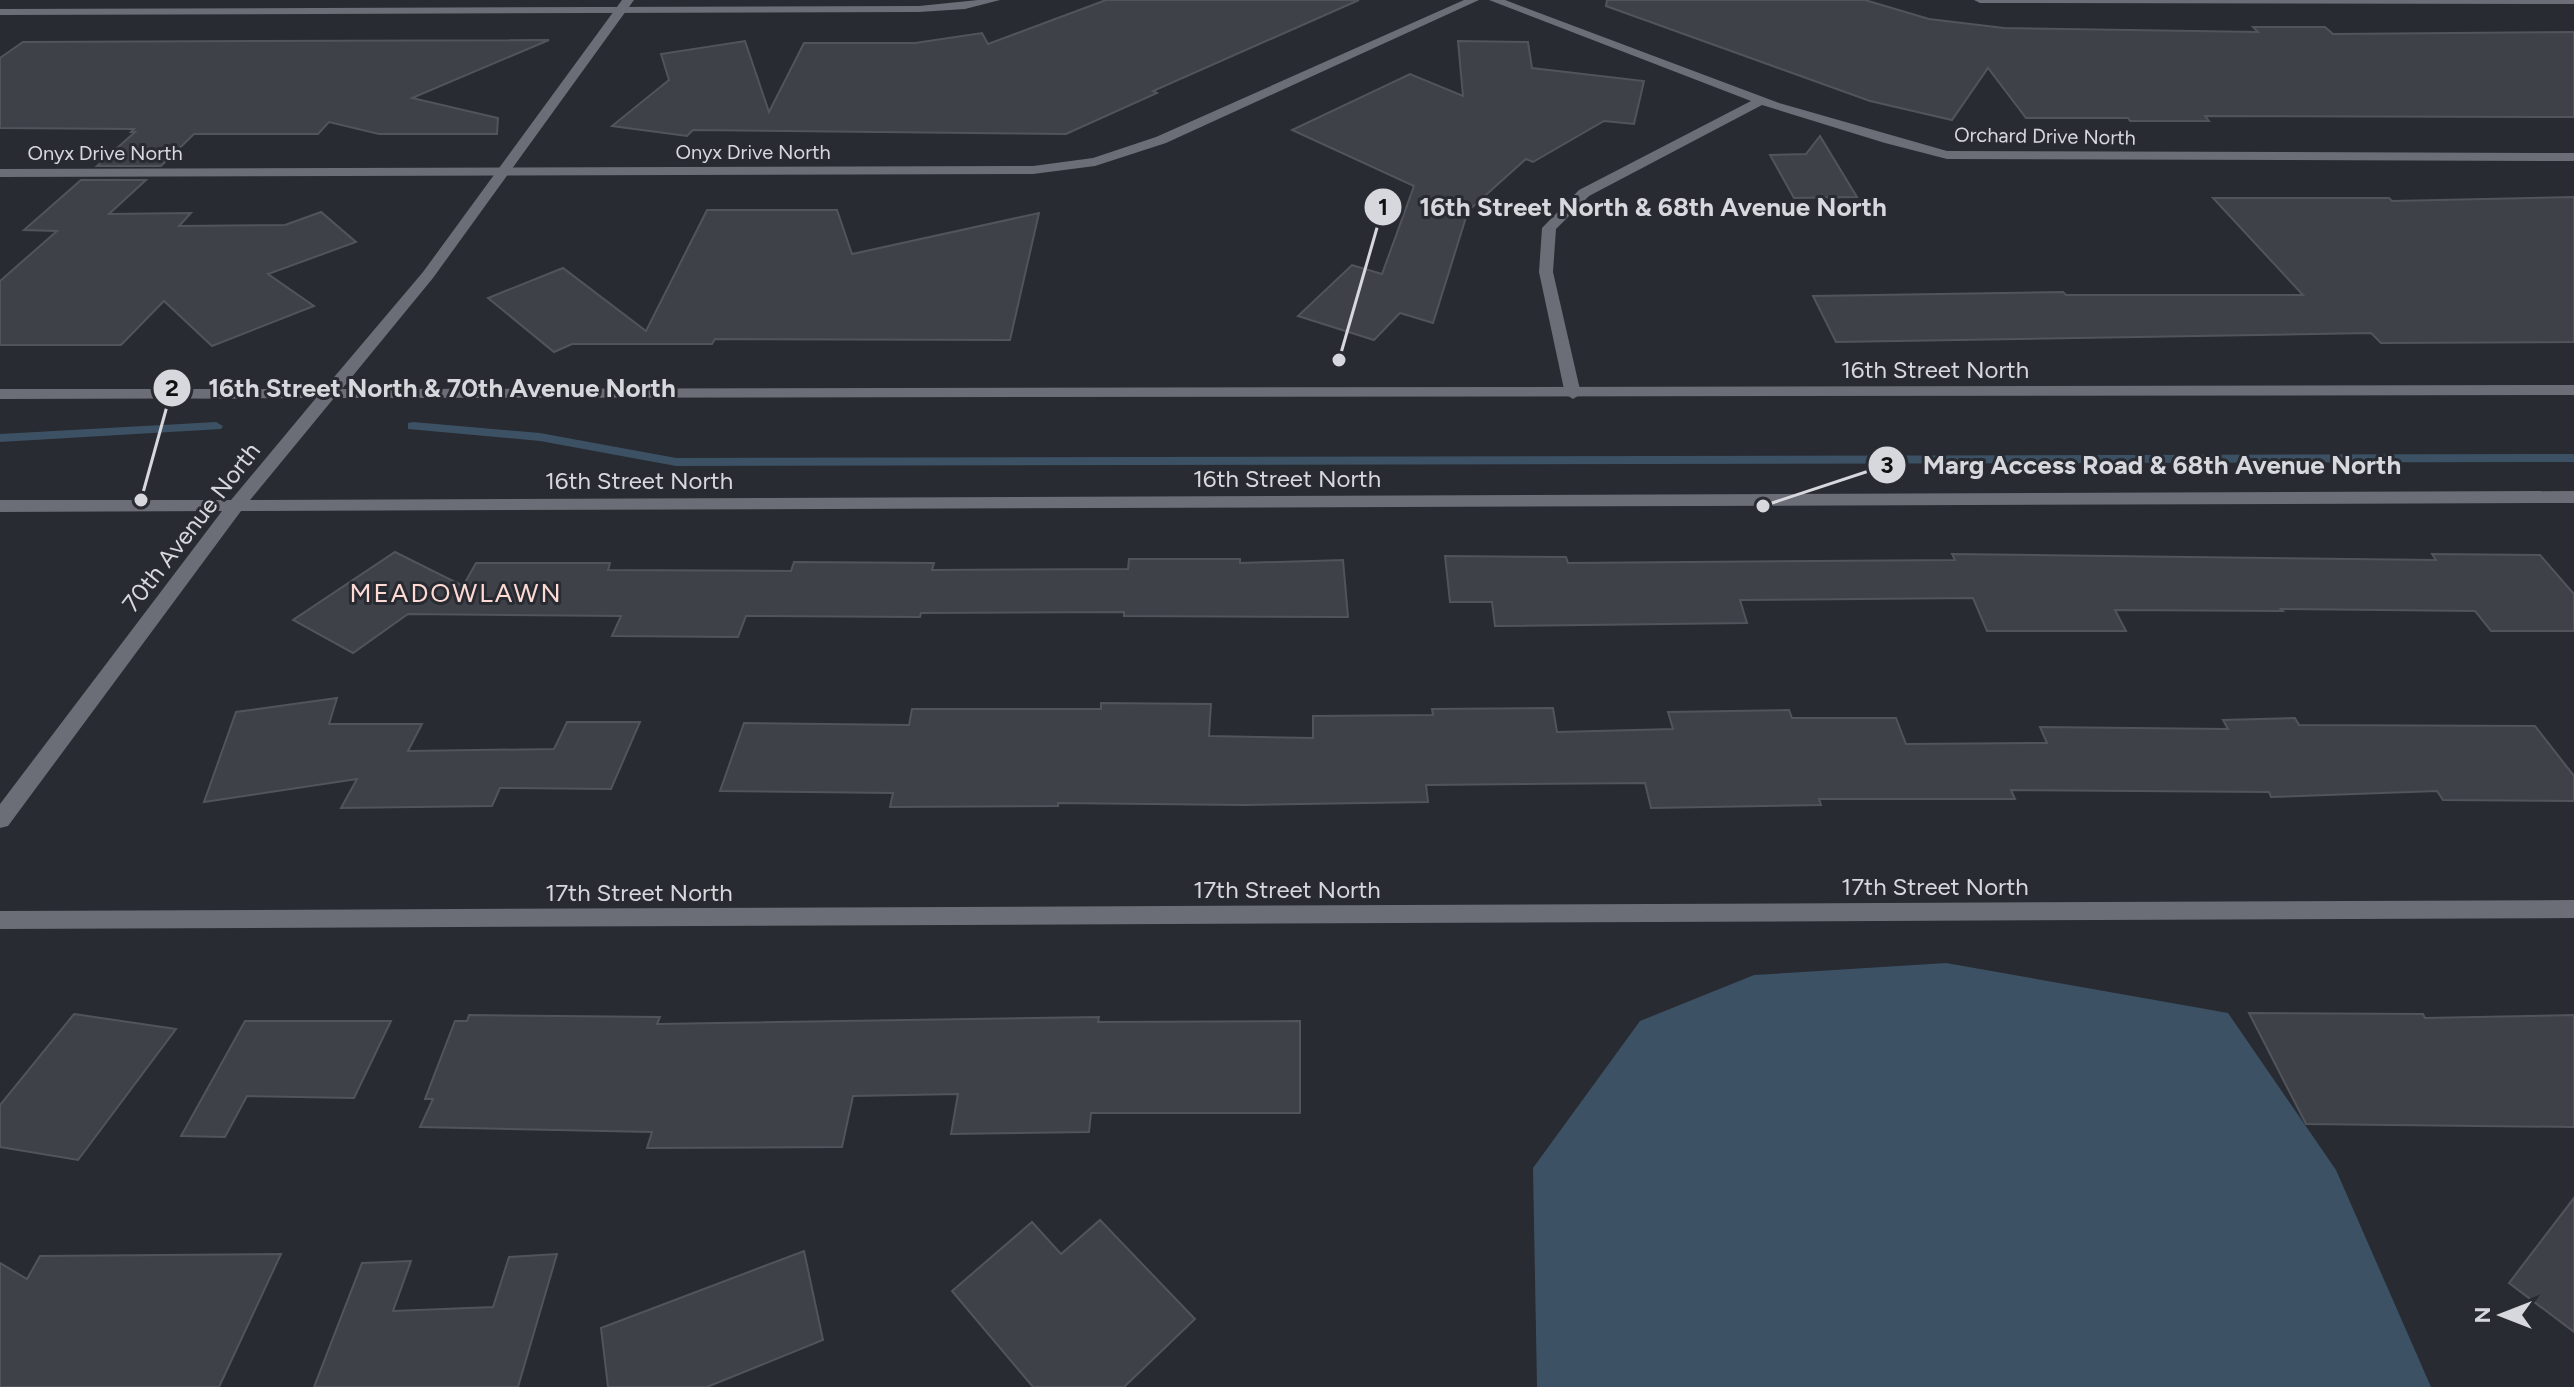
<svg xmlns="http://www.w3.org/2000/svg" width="2574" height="1387" viewBox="0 0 2574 1387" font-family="Figtree,sans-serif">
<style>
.water{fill:#3c5164}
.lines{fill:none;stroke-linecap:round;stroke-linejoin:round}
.stream{fill:#3c5164;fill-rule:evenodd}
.building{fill:#3f4148;stroke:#52545c;stroke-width:2}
.street{fill:#6b6e76;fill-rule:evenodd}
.secondary{fill:#6b6e76;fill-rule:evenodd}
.labels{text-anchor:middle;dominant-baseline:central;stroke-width:6;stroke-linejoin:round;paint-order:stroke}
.far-street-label{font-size:20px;fill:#d7d8dd;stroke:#282b31}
.street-label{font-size:24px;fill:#d7d8dd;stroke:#282b31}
.neighbourhood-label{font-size:26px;letter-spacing:2px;fill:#fddad4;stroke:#282b31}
.leader{fill:none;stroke:#d7d8dd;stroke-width:3}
.callout-dot{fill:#d7d8dd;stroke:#282b31;stroke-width:3}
.mark-label{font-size:24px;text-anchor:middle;font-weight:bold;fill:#111}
.callout-label{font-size:26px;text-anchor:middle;font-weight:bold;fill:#d7d8dd;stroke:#282b31;stroke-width:6;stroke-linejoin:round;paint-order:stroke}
</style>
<rect width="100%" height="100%" fill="#282b31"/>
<path class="water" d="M 1946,963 L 2228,1013 L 2336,1170 L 2431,1387 L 1537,1387 L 1533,1168 L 1640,1021 L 1754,975 Z"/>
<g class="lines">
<g class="stream">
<path d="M 216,422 L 223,426 L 221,429 L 0,442 L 0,434 Z"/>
<path d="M 413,422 L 540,433 L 676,458 L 2574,454 L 2574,462 L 676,466 L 540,441 L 408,429 L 408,423 Z"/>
</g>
</g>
<g class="building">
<path d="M 1106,0 L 1359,0 L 1153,91 L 1157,93 L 1066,134 L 693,130 L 687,136 L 612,126 L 669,80 L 661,54 L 745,41 L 769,112 L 804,43 L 915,43 L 982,33 L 988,44 Z"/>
<path d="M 1607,0 L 1865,0 L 1929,19 L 2004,28 L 2258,32 L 2253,27 L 2325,27 L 2333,34 L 2574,32 L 2574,117 L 2205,116 L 2209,121 L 2130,121 L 2128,118 L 2026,118 L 1988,68 L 1952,120 L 1870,101 L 1606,6 Z"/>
<path d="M 549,40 L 412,98 L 498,118 L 497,134 L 379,134 L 329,122 L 318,134 L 194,134 L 161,166 L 97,166 L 135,132 L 131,132 L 134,129 L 0,128 L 0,58 L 23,42 Z"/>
<path d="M 1458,41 L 1528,42 L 1532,68 L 1644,81 L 1634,124 L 1604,121 L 1533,162 L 1526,159 L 1468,211 L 1433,323 L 1400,313 L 1374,340 L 1298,316 L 1352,265 L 1382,274 L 1414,186 L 1292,130 L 1410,74 L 1463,96 Z"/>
<path d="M 1820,136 L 1857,197 L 1794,198 L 1770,155 L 1806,154 Z"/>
<path d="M 81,180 L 146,180 L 109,214 L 191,213 L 179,226 L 285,225 L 321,212 L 356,242 L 268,274 L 314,306 L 212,346 L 164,301 L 121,345 L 0,345 L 0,281 L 57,231 L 24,230 Z"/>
<path d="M 2574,197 L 2574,342 L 2381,343 L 2371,333 L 1836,342 L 1813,296 L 2063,292 L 2066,295 L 2303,295 L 2213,198 L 2389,198 L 2392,201 Z"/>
<path d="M 707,210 L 837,210 L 852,254 L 1039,213 L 1010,340 L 715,339 L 712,344 L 572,344 L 554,352 L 488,298 L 563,268 L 646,331 Z"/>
<path d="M 395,552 L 463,586 L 476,563 L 610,563 L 608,570 L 791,571 L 794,562 L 934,563 L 932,570 L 1128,569 L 1129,559 L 1240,559 L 1240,563 L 1343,560 L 1348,617 L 1124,616 L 1124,612 L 921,613 L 920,617 L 746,616 L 738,637 L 612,636 L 621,616 L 408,614 L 353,653 L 293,620 Z"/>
<path d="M 1952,554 L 2436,560 L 2432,554 L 2540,555 L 2574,594 L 2574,631 L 2491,631 L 2475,611 L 2281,609 L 2283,611 L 2115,610 L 2126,631 L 1987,631 L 1973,598 L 1740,600 L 1747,623 L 1495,626 L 1492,602 L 1450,602 L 1445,556 L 1566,557 L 1568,563 L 1955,560 Z"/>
<path d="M 337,698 L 329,724 L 422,724 L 408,751 L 554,749 L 567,722 L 640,722 L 611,789 L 500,788 L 492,806 L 341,808 L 357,779 L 204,802 L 236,712 Z"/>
<path d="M 1101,703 L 1211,704 L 1209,736 L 1313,738 L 1313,716 L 1433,715 L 1432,709 L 1553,708 L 1557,732 L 1673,729 L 1668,712 L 1789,710 L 1792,718 L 1896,718 L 1906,744 L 2047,743 L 2040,727 L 2228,729 L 2223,720 L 2295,718 L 2299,725 L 2535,726 L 2574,776 L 2574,801 L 2443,800 L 2437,791 L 2271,797 L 2269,792 L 2011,790 L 2015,799 L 1819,799 L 1821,805 L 1651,808 L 1645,783 L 1426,785 L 1428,802 L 1244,805 L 1058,803 L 1058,806 L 890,807 L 893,793 L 720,791 L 744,723 L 909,725 L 912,709 L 1101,709 Z"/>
<path d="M 2249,1013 L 2423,1014 L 2425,1018 L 2574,1015 L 2574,1127 L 2306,1124 Z"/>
<path d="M 74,1014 L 176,1029 L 78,1160 L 0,1147 L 0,1105 Z"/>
<path d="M 469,1015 L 660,1017 L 657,1024 L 1099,1017 L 1098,1022 L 1300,1021 L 1300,1113 L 1091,1113 L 1089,1132 L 951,1134 L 958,1094 L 853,1096 L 842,1147 L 647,1148 L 652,1132 L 420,1127 L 433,1099 L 425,1099 L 455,1021 L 467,1021 Z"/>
<path d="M 245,1021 L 391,1021 L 354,1098 L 247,1096 L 225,1137 L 181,1136 Z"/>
<path d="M 2574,1198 L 2574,1332 L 2509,1283 Z"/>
<path d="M 1100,1220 L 1195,1319 L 1124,1387 L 1033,1387 L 952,1291 L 1032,1222 L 1061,1254 Z"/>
<path d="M 804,1251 L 823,1340 L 707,1387 L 608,1387 L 601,1328 Z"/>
<path d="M 281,1254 L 219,1387 L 0,1387 L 0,1263 L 27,1279 L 40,1256 Z"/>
<path d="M 557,1254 L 518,1387 L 314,1387 L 362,1263 L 411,1261 L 393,1311 L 493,1307 L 509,1257 Z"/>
</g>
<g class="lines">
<g class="street">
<path d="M 978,0 L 1000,0 L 965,9 L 919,12 L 0,15 L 0,9 L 919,6 Z"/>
<path d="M 1464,0 L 1479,0 L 1166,143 L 1095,166 L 1033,174 L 0,177 L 0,169 L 1033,166 L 1093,158 L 1156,137 Z"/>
<path d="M 1489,0 L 1505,0 L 1779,103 L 1947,151 L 2574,153 L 2574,161 L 1947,159 L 1885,143 L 1762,105 L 1589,196 L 1556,229 L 1553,272 L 1581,394 L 1573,399 L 1565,394 L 1539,272 L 1542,228 L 1579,190 L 1751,101 Z"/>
<path d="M 1974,0 L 2574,0 L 2574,4 L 1980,3 Z"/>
<path d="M 2574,900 L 2574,918 L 0,929 L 0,911 Z"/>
</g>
<path class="secondary" d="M 622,0 L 634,0 L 433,278 L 342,389 L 2574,385 L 2574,395 L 334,398 L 250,500 L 2574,491 L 2574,503 L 241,511 L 8,826 L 0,828 L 0,804 L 222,511 L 0,512 L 0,500 L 231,500 L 316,398 L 0,399 L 0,389 L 324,389 L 423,272 Z"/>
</g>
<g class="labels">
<g class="far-street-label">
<text transform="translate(2045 136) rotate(1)">Orchard Drive North</text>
<text x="753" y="152">Onyx Drive North</text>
<text x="105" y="153">Onyx Drive North</text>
</g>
<g class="street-label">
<text x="1935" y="369">16th Street North</text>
<text x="1287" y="478">16th Street North</text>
<text x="639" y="480">16th Street North</text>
<text transform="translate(191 527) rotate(-52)">70th Avenue North</text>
<text x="1935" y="886">17th Street North</text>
<text x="1287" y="889">17th Street North</text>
<text x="639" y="892">17th Street North</text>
</g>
<g class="neighbourhood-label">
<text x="456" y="593">MEADOWLAWN</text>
</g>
</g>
<path class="leader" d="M1339 360L1383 207M141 500L172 388M1763 506L1887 465"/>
<g class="callout-dot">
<circle cx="1339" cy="360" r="8"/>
<circle cx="141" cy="500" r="8"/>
<circle cx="1763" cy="506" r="8"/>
<circle cx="1383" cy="207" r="20"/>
<circle cx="172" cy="388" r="20"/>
<circle cx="1887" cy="465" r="20"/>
</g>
<g class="mark-label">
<text x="1383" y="215">1</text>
<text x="172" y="396">2</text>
<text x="1887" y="473">3</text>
</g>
<g class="callout-label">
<text x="1653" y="216">16th Street North &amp; 68th Avenue North</text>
<text x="442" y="397">16th Street North &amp; 70th Avenue North</text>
<text x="2162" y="474">Marg Access Road &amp; 68th Avenue North</text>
</g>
<g transform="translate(2502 1315) rotate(270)" stroke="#282b31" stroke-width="6" paint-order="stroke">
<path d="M0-6L14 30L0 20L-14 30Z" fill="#d7d8dd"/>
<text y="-12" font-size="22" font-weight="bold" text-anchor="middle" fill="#d7d8dd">N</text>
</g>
</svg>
